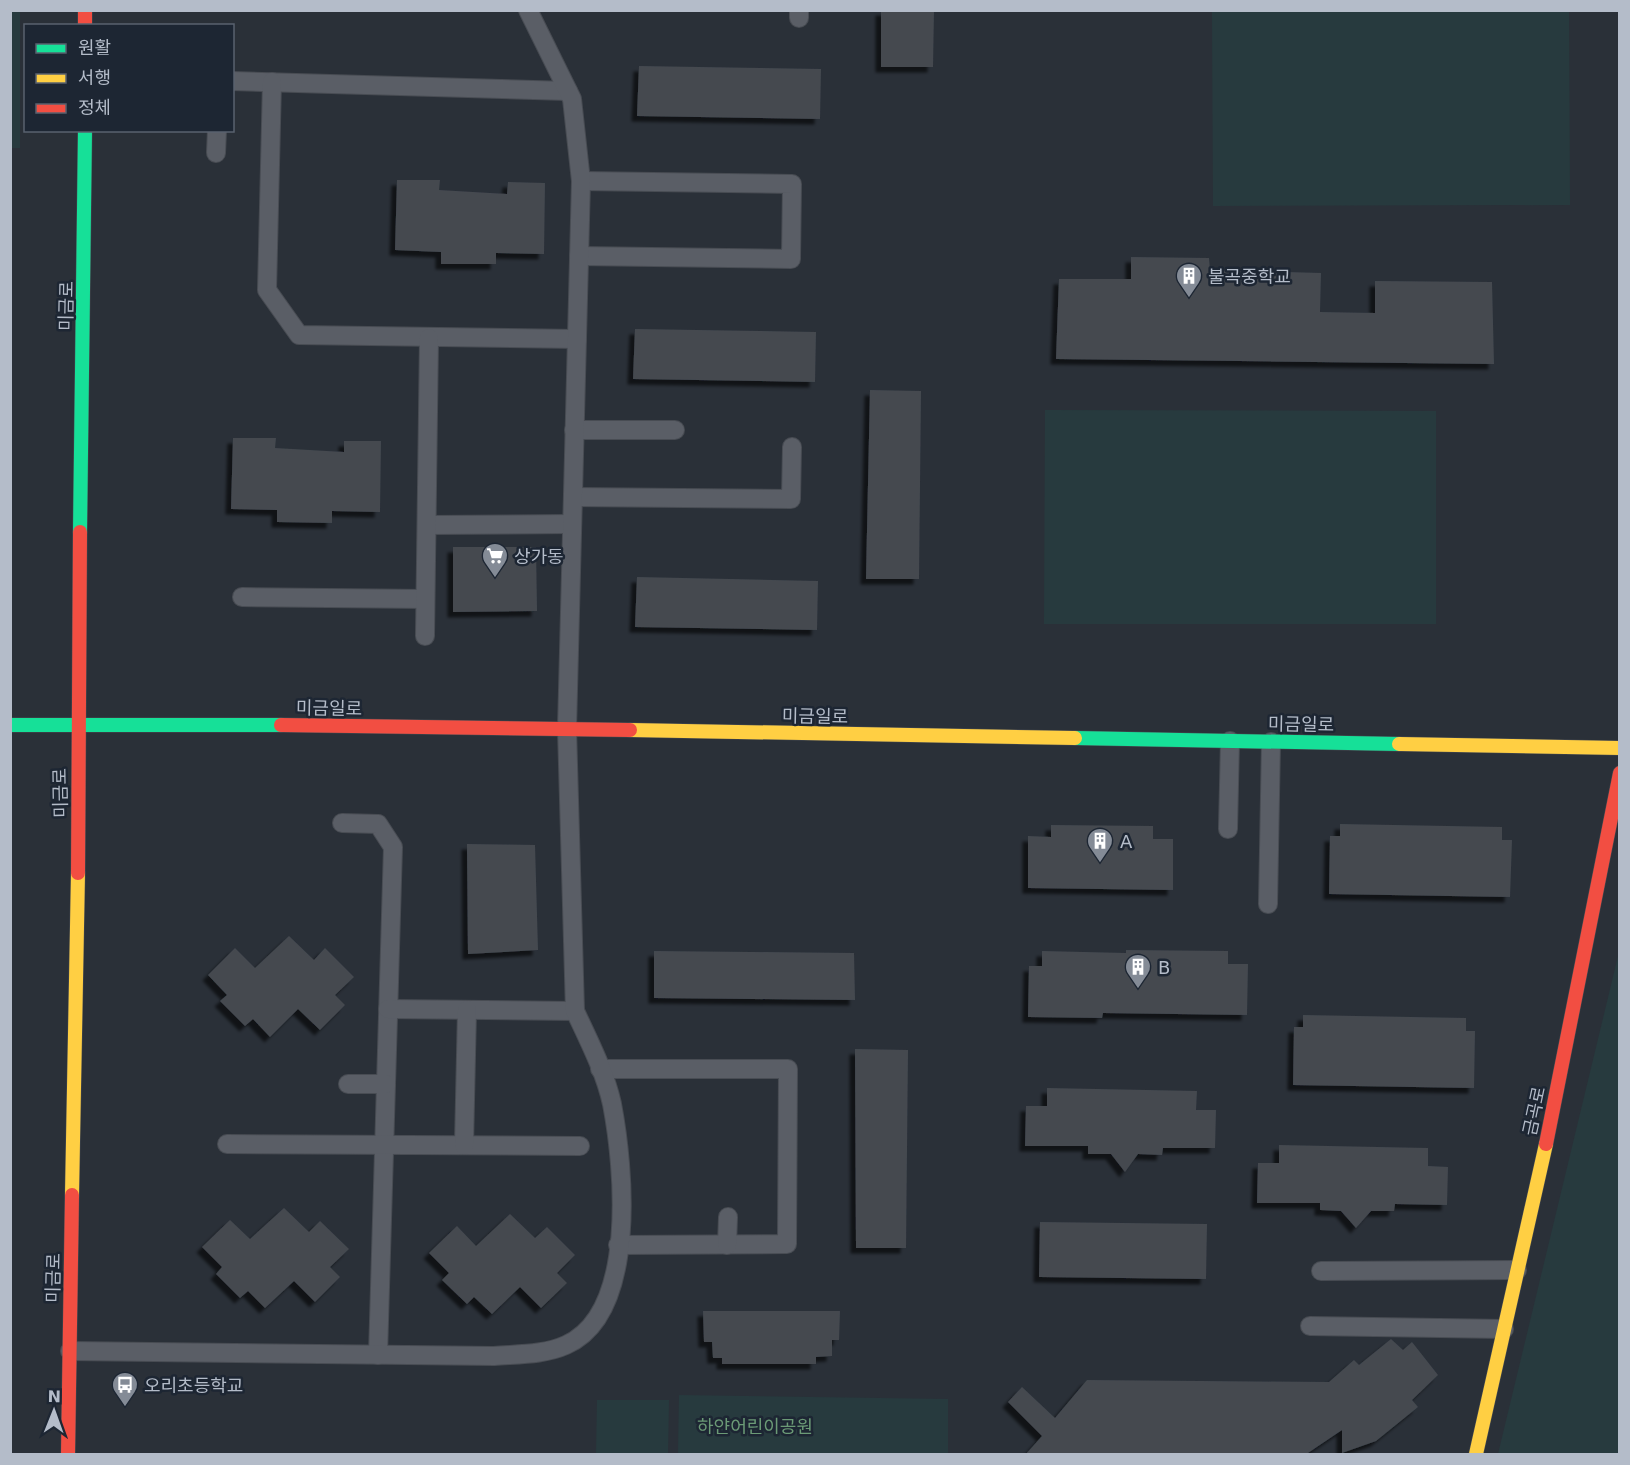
<svg xmlns="http://www.w3.org/2000/svg" width="1630" height="1465" viewBox="0 0 1630 1465" font-family="'DejaVu Sans','Noto Sans KR',sans-serif">
<style>
.green{fill:#273a3e}
.building{fill:#444950;filter:url(#shadow)}
.lines{fill:none;stroke-linecap:round;stroke-linejoin:round}
.lane-casing{stroke:#484c53;stroke-width:20}
.fast-casing{stroke:#484c53;stroke-width:15}
.slow-casing{stroke:#484c53;stroke-width:15}
.jam-casing{stroke:#484c53;stroke-width:15}
.lane{stroke:#5a5e66;stroke-width:18}
.fast{stroke:#16e098;stroke-width:14}
.slow{stroke:#ffcf43;stroke-width:14}
.jam{stroke:#f24e42;stroke-width:14}
.labels{text-anchor:middle;dominant-baseline:central;stroke-width:5;stroke-linejoin:round;paint-order:stroke}
.poi-label{font-size:18px;fill:#b4bcc9;stroke:#1d2633;text-anchor:start}
.street-label{font-size:18px;fill:#b4bcc9;stroke:#1d2633}
.park-label{font-size:18px;fill:#6b9a76;stroke:#1d2633}
</style>
<defs>
<filter id="shadow"><feDropShadow dx="-5.5" dy="5.5" stdDeviation="1.5" flood-color="#0009"/></filter>
</defs>
<rect width="100%" height="100%" fill="#2a3038"/>
<g class="green">
<path d="M 11,10 L 20,11 L 20,148 L 11,148 Z"/>
<path d="M 1212,11 L 1569,11 L 1570,205 L 1213,206 Z"/>
<path d="M 1045,410 L 1436,411 L 1436,624 L 1044,624 Z"/>
<path d="M 1619,952 L 1619,1454 L 1498,1454 Z"/>
<path d="M 679,1395 L 948,1399 L 948,1454 L 678,1454 Z"/>
<path d="M 597,1400 L 669,1400 L 668,1454 L 596,1454 Z"/>
</g>
<g class="building">
<path d="M 881,10 L 934,10 L 933,67 L 881,67 Z"/>
<path d="M 639,66 L 821,69 L 820,119 L 637,116 Z"/>
<path d="M 397,180 L 440,180 L 439,190 L 507,194 L 508,182 L 545,183 L 544,254 L 496,253 L 496,264 L 441,264 L 441,252 L 395,250 Z"/>
<path d="M 1131,257 L 1209,258 L 1210,270 L 1321,273 L 1320,312 L 1375,313 L 1375,281 L 1492,282 L 1494,364 L 1056,359 L 1059,279 L 1131,279 Z"/>
<path d="M 635,329 L 816,332 L 815,382 L 633,379 Z"/>
<path d="M 870,390 L 921,391 L 919,579 L 866,579 Z"/>
<path d="M 233,438 L 276,438 L 275,448 L 344,452 L 344,441 L 381,441 L 380,512 L 332,511 L 332,523 L 277,522 L 277,510 L 231,509 Z"/>
<path d="M 453,547 L 536,547 L 537,611 L 453,612 Z"/>
<path d="M 637,577 L 818,581 L 817,630 L 635,627 Z"/>
<path d="M 1340,824 L 1502,827 L 1502,840 L 1512,840 L 1510,897 L 1329,894 L 1330,836 L 1340,836 Z"/>
<path d="M 1051,825 L 1153,826 L 1153,839 L 1173,839 L 1173,890 L 1028,888 L 1028,836 L 1051,837 Z"/>
<path d="M 467,844 L 535,845 L 538,950 L 468,954 Z"/>
<path d="M 289,936 L 314,960 L 325,948 L 354,977 L 335,995 L 345,1005 L 320,1030 L 298,1009 L 270,1037 L 253,1019 L 245,1026 L 220,1001 L 227,995 L 208,975 L 235,948 L 255,968 Z"/>
<path d="M 1126,950 L 1228,951 L 1228,964 L 1248,964 L 1247,1015 L 1103,1013 L 1102,1018 L 1028,1017 L 1029,966 L 1042,966 L 1042,951 L 1126,953 Z"/>
<path d="M 654,951 L 854,953 L 855,1000 L 654,998 Z"/>
<path d="M 1303,1015 L 1466,1018 L 1466,1031 L 1475,1031 L 1474,1088 L 1293,1085 L 1294,1027 L 1303,1027 Z"/>
<path d="M 855,1049 L 908,1050 L 906,1248 L 856,1248 Z"/>
<path d="M 1047,1088 L 1197,1091 L 1196,1110 L 1216,1110 L 1215,1148 L 1163,1148 L 1162,1155 L 1138,1154 L 1125,1172 L 1111,1154 L 1088,1154 L 1088,1146 L 1025,1146 L 1026,1106 L 1047,1106 Z"/>
<path d="M 1279,1145 L 1428,1148 L 1428,1166 L 1448,1167 L 1447,1205 L 1395,1204 L 1394,1211 L 1371,1211 L 1356,1228 L 1341,1211 L 1320,1210 L 1320,1203 L 1257,1203 L 1258,1163 L 1279,1163 Z"/>
<path d="M 284,1208 L 309,1232 L 320,1221 L 349,1249 L 330,1267 L 340,1277 L 315,1302 L 294,1281 L 265,1308 L 248,1291 L 240,1298 L 216,1274 L 222,1267 L 202,1247 L 230,1220 L 250,1239 Z"/>
<path d="M 510,1214 L 535,1238 L 547,1227 L 575,1255 L 557,1273 L 567,1283 L 541,1308 L 520,1287 L 492,1314 L 474,1297 L 467,1304 L 442,1280 L 449,1273 L 429,1253 L 457,1226 L 476,1246 Z"/>
<path d="M 1040,1222 L 1207,1224 L 1206,1279 L 1039,1277 Z"/>
<path d="M 703,1311 L 840,1311 L 839,1340 L 832,1340 L 832,1356 L 816,1357 L 816,1364 L 722,1364 L 722,1358 L 713,1358 L 712,1342 L 704,1342 Z"/>
<path d="M 1391,1339 L 1403,1350 L 1412,1342 L 1438,1375 L 1412,1400 L 1418,1407 L 1376,1441 L 1342,1453 L 1342,1430 L 1305,1455 L 1025,1455 L 1042,1436 L 1008,1402 L 1022,1387 L 1055,1418 L 1087,1380 L 1329,1382 L 1354,1360 L 1359,1365 Z"/>
</g>
<g class="lines">
<defs>
<g id="lane">
<path d="M 799,18 L 799,10"/>
<path d="M 232,81 L 568,91"/>
<path d="M 272,82 L 267,290 L 299,335 L 577,339"/>
<path d="M 216,153 L 217,130"/>
<path d="M 579,256 L 791,259 L 792,184 L 581,181"/>
<path d="M 574,430 L 675,430"/>
<path d="M 573,497 L 791,499 L 792,447"/>
<path d="M 427,525 L 572,524"/>
<path d="M 242,597 L 425,599"/>
<path d="M 425,636 L 429,338"/>
<path d="M 342,823 L 378,824 L 393,847 L 378,1355"/>
<path d="M 1228,829 L 1230,741"/>
<path d="M 1268,904 L 1271,742"/>
<path d="M 388,1009 L 575,1011"/>
<path d="M 600,1069 L 788,1069 L 787,1244 L 618,1245"/>
<path d="M 348,1084 L 386,1084"/>
<path d="M 227,1144 L 580,1146"/>
<path d="M 464,1145 L 467,1010"/>
<path d="M 727,1245 L 728,1217"/>
<path d="M 1321,1271 L 1517,1270"/>
<path d="M 1310,1326 L 1504,1329"/>
<path d="M 70,1351 L 494,1356 C 517,1354 544,1355 566,1345 C 638,1313 624,1167 612,1104 C 605,1072 589,1041 575,1011 L 567,729 L 581,181 L 572,99 L 528,10"/>
</g>
<g id="fast">
<path d="M 80,532 L 85,130"/>
<path d="M 10,725 L 281,725"/>
<path d="M 1075,738 L 1399,744"/>
</g>
<g id="slow">
<path d="M 630,730 L 1075,738"/>
<path d="M 1399,744 L 1620,748"/>
<path d="M 72,1195 L 78,873"/>
<path d="M 1476,1454 L 1546,1144"/>
</g>
<g id="jam">
<path d="M 85,10 L 85,26"/>
<path d="M 281,725 L 630,730"/>
<path d="M 78,873 L 80,532"/>
<path d="M 1546,1144 L 1620,773"/>
<path d="M 68,1454 L 72,1195"/>
</g>
</defs>
<use href="#lane" class="lane-casing"/>
<use href="#fast" class="fast-casing"/>
<use href="#slow" class="slow-casing"/>
<use href="#jam" class="jam-casing"/>
<use href="#lane" class="lane"/>
<use href="#fast" class="fast"/>
<use href="#slow" class="slow"/>
<use href="#jam" class="jam"/>
</g>
<defs>
<symbol id="building-pin" viewBox="-11 -11 22 30"><path d="M0 17L-7.5 6A9.5 9.5 0 1 1 7.5 6Z" fill="#848b96" stroke="#1d2633"/><path d="M-4-6H4V6H1V3H-1V6H-4ZM-2.5-4.3h1.7v1.8h-1.7ZM.8-4.3h1.7v1.8H.8ZM-2.5-1h1.7V.8h-1.7ZM.8-1h1.7V.8H.8Z" fill="#fff"/></symbol>
<symbol id="supermarket-pin" viewBox="-11 -11 22 30"><path d="M0 17L-7.5 6A9.5 9.5 0 1 1 7.5 6Z" fill="#848b96" stroke="#1d2633"/><path d="M-6-5.5h2.5l.6 2H6L4.5 2H-2.5L-4.4-4H-6ZM-1.5 3.2a1.3 1.3 0 1 0 .1 0ZM3 3.2a1.3 1.3 0 1 0 .1 0Z" fill="#fff"/></symbol>
<symbol id="bus-pin" viewBox="-11 -11 22 30"><path d="M0 17L-7.5 6A9.5 9.5 0 1 1 7.5 6Z" fill="#848b96" stroke="#1d2633"/><path d="M-5-6H5V4H4V6H2V4H-2V6H-4V4H-5ZM-3.5-4V0h7V-4ZM-3.5 1.2v1.5H-2V1.2ZM2 1.2v1.5H3.5V1.2Z" fill="#fff"/></symbol>
</defs>
<g fill-rule="evenodd">
<use href="#building-pin" x="1174" y="261" width="30" height="40"/>
<use href="#supermarket-pin" x="480" y="541" width="30" height="40"/>
<use href="#building-pin" x="1085" y="826" width="30" height="40"/>
<use href="#building-pin" x="1123" y="952" width="30" height="40"/>
<use href="#bus-pin" x="110" y="1370" width="30" height="40"/>
</g>
<g class="labels">
<g class="poi-label">
<text x="1208" y="276">불곡중학교</text>
<text x="514" y="556">상가동</text>
<text x="1120" y="841">A</text>
<text x="1158" y="967">B</text>
<text x="144" y="1385">오리초등학교</text>
</g>
<g class="street-label">
<text transform="translate(66 306) rotate(-89)">미금로</text>
<text transform="translate(329 708) rotate(1)">미금일로</text>
<text transform="translate(815 716) rotate(1)">미금일로</text>
<text transform="translate(1301 724) rotate(1)">미금일로</text>
<text transform="translate(60 793) rotate(-91)">미금로</text>
<text transform="translate(1534 1111) rotate(-78)">금곡로</text>
<text transform="translate(53 1278) rotate(-89)">미금로</text>
</g>
<g class="park-label">
<text x="755" y="1426">하얀어린이공원</text>
</g>
</g>
<rect width="1630" height="1465" fill="none" stroke="#b4bcc9" stroke-width="24"/>
<rect x="24" y="24" width="210" height="108" fill="#1d2633" stroke="#59626f" stroke-width="1.5"/>
<rect x="36" y="44" width="30" height="9" fill="#16e098" stroke="#59626f" stroke-width="1.5"/>
<text x="78" y="54" font-size="18" fill="#b4bcc9">원활</text>
<rect x="36" y="74" width="30" height="9" fill="#ffcf43" stroke="#59626f" stroke-width="1.5"/>
<text x="78" y="84" font-size="18" fill="#b4bcc9">서행</text>
<rect x="36" y="104" width="30" height="9" fill="#f24e42" stroke="#59626f" stroke-width="1.5"/>
<text x="78" y="114" font-size="18" fill="#b4bcc9">정체</text>
<g transform="translate(54 1411) rotate(1)" stroke="#1d2633" stroke-width="4.5" paint-order="stroke">
<path d="M0-4.5L10 22L0 15L-10 22Z" fill="#b4bcc9"/>
<text y="-9" font-size="16" font-weight="bold" text-anchor="middle" fill="#b4bcc9">N</text>
</g>
</svg>
